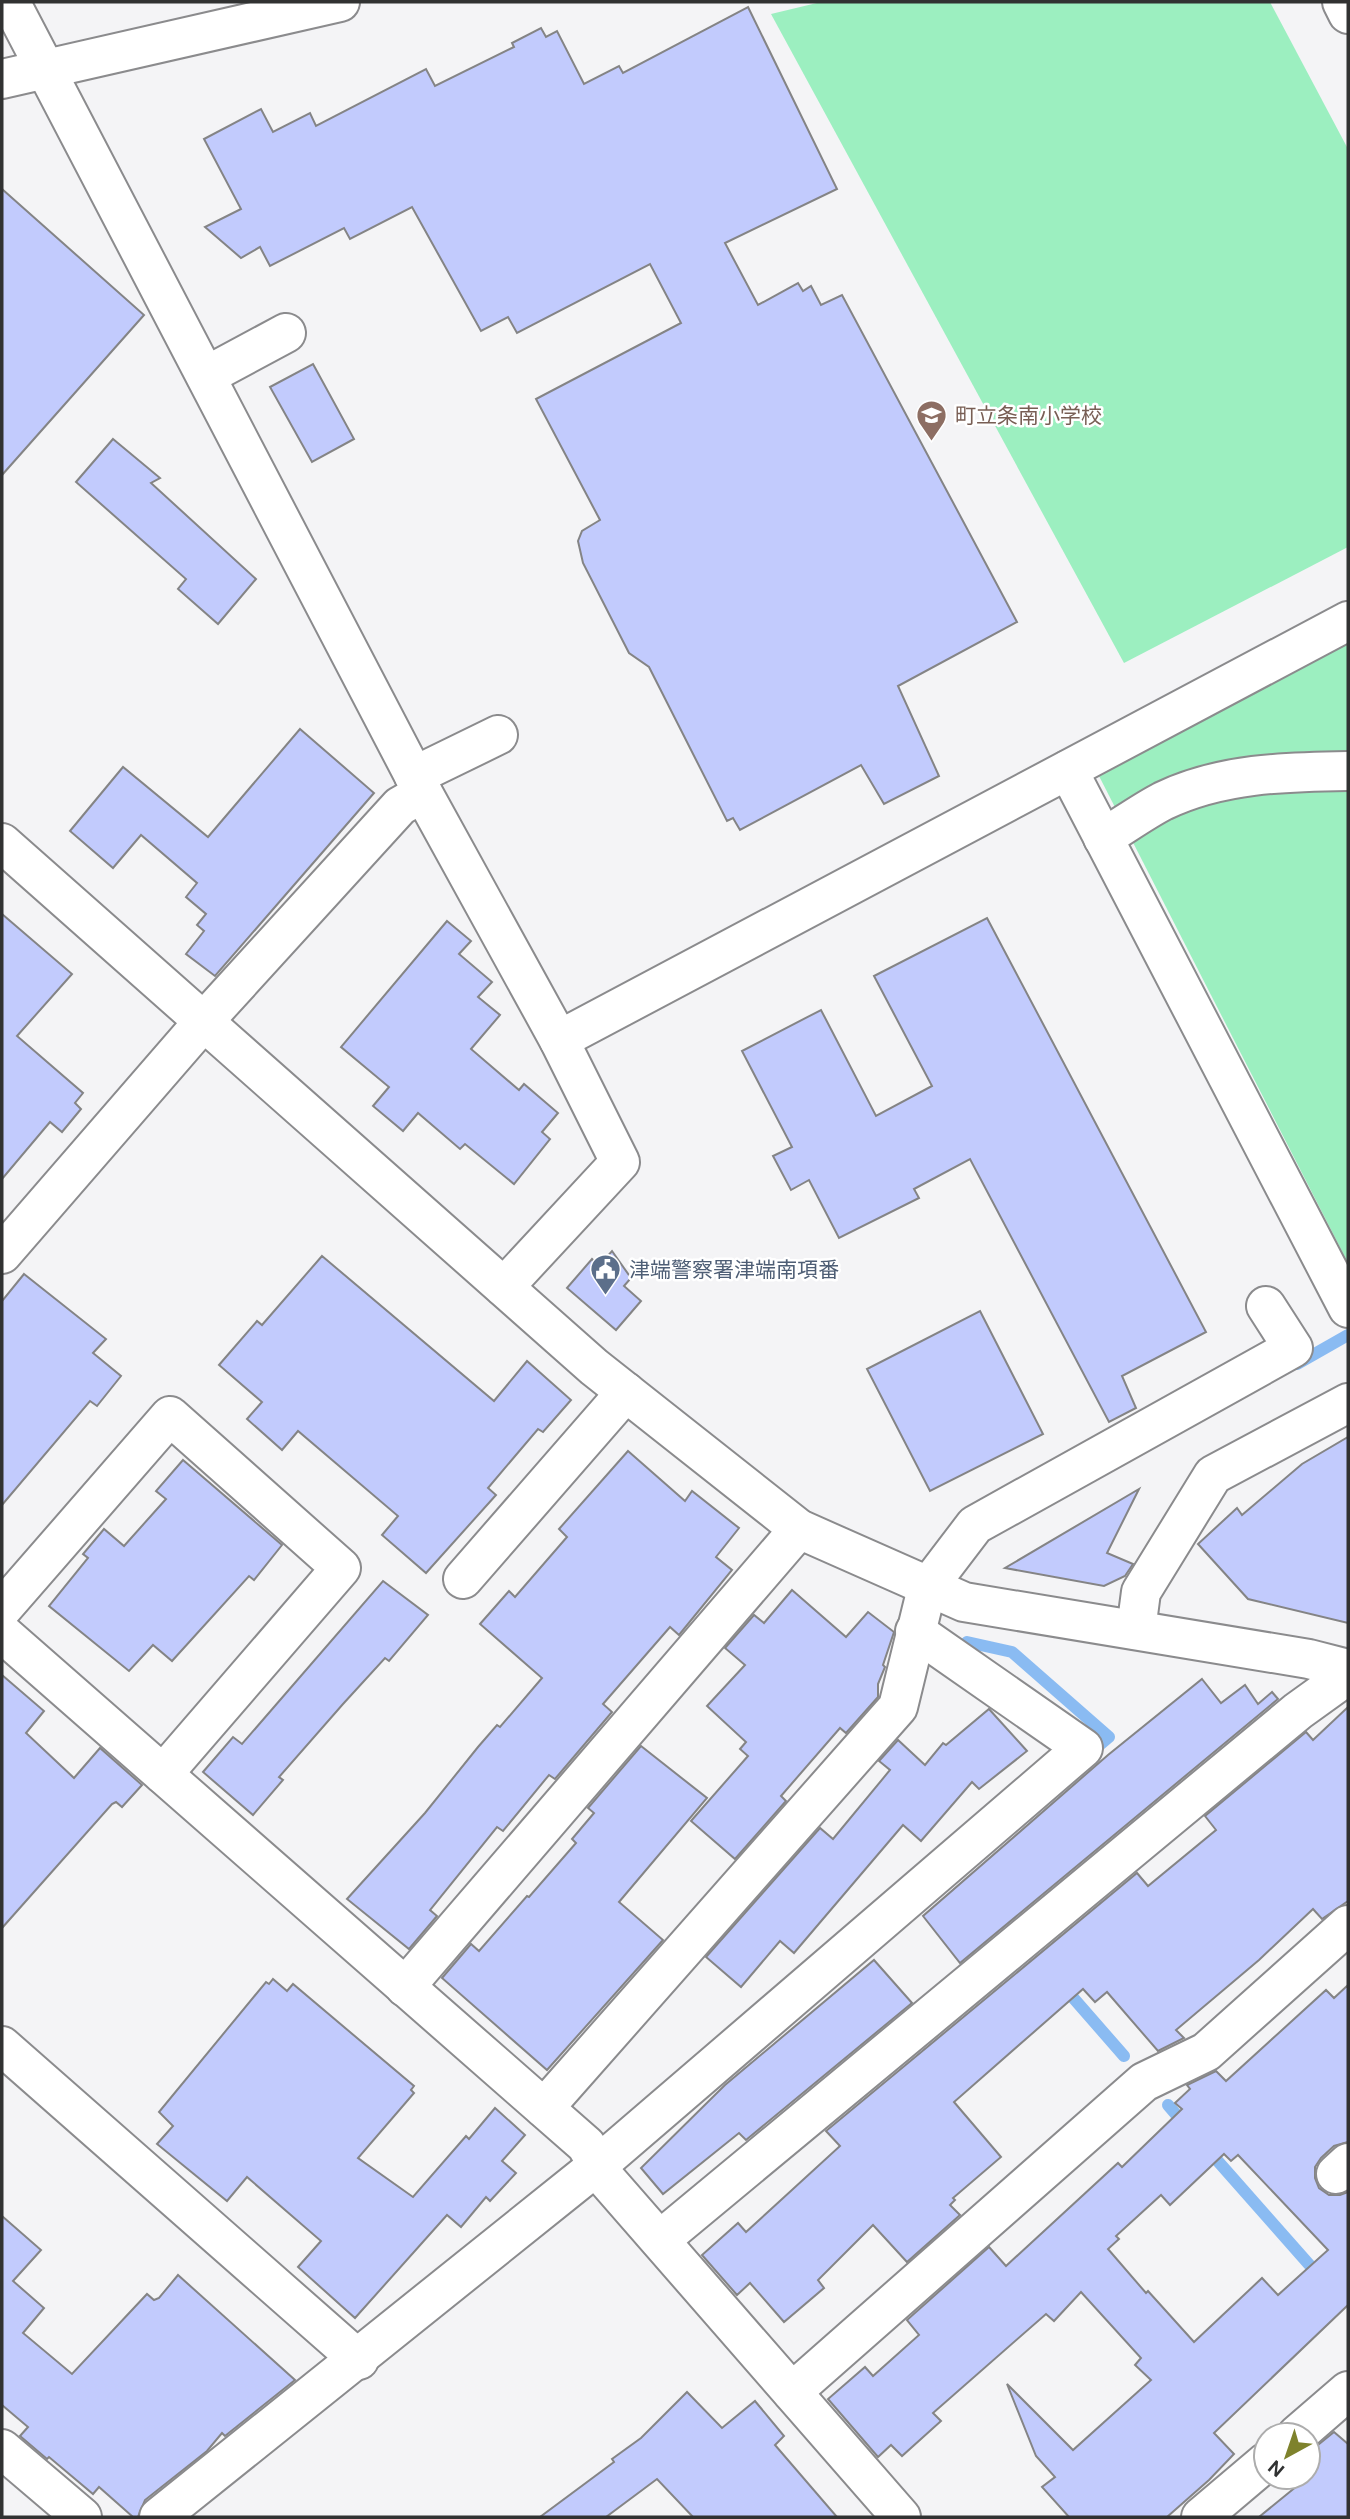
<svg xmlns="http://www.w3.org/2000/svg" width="1350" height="2519" viewBox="0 0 1350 2519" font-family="'DM Sans','Noto Sans JP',sans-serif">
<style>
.green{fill:#9cefc0}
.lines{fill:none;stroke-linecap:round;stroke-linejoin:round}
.stream{stroke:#8abbf2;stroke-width:12}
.building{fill:#c2cbfd;stroke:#848485;stroke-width:2;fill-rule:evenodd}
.minor-casing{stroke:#8b8b8d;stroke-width:42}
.highway-casing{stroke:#8b8b8d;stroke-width:42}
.minor{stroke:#fff;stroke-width:38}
.highway{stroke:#fff;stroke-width:38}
.labels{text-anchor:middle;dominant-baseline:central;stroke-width:5;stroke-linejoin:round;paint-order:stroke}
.education-label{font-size:21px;fill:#785e54;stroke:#fff;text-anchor:start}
.service-label{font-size:21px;fill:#4e5e75;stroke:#fff;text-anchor:start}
</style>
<rect width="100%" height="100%" fill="#f4f4f6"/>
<g class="green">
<path d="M 821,2 L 1270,2 L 1348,149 L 1348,547 L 1124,663 L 771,14 Z"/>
<path d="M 1348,643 L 1348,1263 L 1099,776 Z"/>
</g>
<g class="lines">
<g class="stream">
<path d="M 1297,1364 L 1348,1335"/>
<path d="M 967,1642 L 1012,1652 L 1109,1737 L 1089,1754"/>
<path d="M 1062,1985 L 1124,2056"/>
<path d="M 1168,2105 L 1186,2126"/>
<path d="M 1208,2150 L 1321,2278"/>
</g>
</g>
<g class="building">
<path d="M 748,7 L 837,189 L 725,243 L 758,305 L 798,283 L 803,291 L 811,286 L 821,305 L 842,295 L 1017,622 L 898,686 L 939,776 L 884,804 L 861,765 L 740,830 L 733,818 L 727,821 L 649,667 L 629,653 L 583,563 L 578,541 L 582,531 L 600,520 L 536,399 L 681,323 L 650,264 L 517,333 L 508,317 L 481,331 L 412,207 L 350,239 L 344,228 L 270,266 L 260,247 L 241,258 L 205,227 L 241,209 L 204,139 L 261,109 L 273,132 L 310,113 L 316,126 L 426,69 L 435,86 L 514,47 L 512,43 L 541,28 L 546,37 L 557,31 L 584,84 L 619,66 L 623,73 Z"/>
<path d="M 2,189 L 144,315 L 2,475 Z"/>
<path d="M 313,364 L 354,439 L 312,462 L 270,387 Z"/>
<path d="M 113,439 L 160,478 L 151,483 L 256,579 L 218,624 L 178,589 L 186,579 L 76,482 Z"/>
<path d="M 300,729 L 374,793 L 215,976 L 186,954 L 204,931 L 197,925 L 206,914 L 186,897 L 197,883 L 141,835 L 113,868 L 70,831 L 123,767 L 208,837 Z"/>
<path d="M 2,914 L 72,974 L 17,1036 L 83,1093 L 75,1103 L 81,1109 L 62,1132 L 50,1122 L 2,1179 Z"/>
<path d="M 987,918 L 1206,1332 L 1122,1376 L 1136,1408 L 1109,1422 L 970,1159 L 914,1189 L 919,1198 L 839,1238 L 809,1180 L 791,1190 L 773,1156 L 792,1147 L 742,1051 L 821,1010 L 876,1116 L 932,1086 L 874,976 Z"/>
<path d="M 447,921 L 471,941 L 459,954 L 492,982 L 478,997 L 500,1015 L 471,1049 L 519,1090 L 524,1084 L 558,1113 L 542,1132 L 550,1139 L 514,1184 L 465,1144 L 460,1149 L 418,1113 L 403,1131 L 373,1106 L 389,1087 L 341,1047 Z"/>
<path d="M 612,1251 L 631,1278 L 624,1286 L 641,1301 L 616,1330 L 567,1288 L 592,1259 L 599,1266 Z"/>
<path d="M 322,1256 L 494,1401 L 527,1361 L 571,1400 L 543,1432 L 538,1429 L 488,1488 L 496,1495 L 426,1573 L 382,1535 L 398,1516 L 298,1431 L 282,1450 L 247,1419 L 262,1402 L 219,1365 L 257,1321 L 262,1325 Z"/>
<path d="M 24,1274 L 106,1339 L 93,1353 L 121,1376 L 97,1406 L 90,1401 L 2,1505 L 2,1301 Z"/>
<path d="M 980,1311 L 1043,1434 L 930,1491 L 867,1369 Z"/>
<path d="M 1348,1437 L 1348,1623 L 1248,1599 L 1198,1544 L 1237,1508 L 1242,1515 L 1302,1464 Z"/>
<path d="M 628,1451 L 685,1501 L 692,1491 L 739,1528 L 716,1557 L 732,1570 L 679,1635 L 670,1627 L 603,1704 L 612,1712 L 555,1779 L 549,1775 L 503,1831 L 497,1827 L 430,1910 L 437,1916 L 409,1949 L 347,1899 L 425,1813 L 478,1747 L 497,1725 L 500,1727 L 542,1678 L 480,1624 L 509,1591 L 515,1597 L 567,1537 L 559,1529 Z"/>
<path d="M 183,1460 L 282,1545 L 254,1580 L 249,1576 L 172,1661 L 153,1645 L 129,1671 L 49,1606 L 88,1558 L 83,1554 L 104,1529 L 124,1546 L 166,1499 L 156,1491 Z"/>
<path d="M 1139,1489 L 1107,1553 L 1133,1564 L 1125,1576 L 1104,1586 L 1005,1568 Z"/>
<path d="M 383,1581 L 428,1615 L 389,1661 L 385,1658 L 343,1704 L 279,1777 L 283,1780 L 253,1815 L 203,1772 L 233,1737 L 242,1744 Z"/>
<path d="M 792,1590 L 846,1637 L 868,1612 L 894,1632 L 883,1665 L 885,1667 L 878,1684 L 878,1697 L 846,1733 L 840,1728 L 781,1796 L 786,1801 L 735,1859 L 691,1821 L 748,1756 L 740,1749 L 746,1742 L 707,1706 L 745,1665 L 725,1648 L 754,1615 L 764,1623 Z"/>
<path d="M 2,1675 L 44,1711 L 26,1733 L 74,1778 L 100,1748 L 142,1785 L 122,1807 L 116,1802 L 112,1804 L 2,1928 Z"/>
<path d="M 1202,1679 L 1221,1703 L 1245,1685 L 1258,1704 L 1272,1692 L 1278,1699 L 960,1963 L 923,1916 L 1108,1755 Z"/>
<path d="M 1348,1707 L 1348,1901 L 1322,1919 L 1313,1909 L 1259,1960 L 1176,2030 L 1184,2038 L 1158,2051 L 1107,1992 L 1095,2002 L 1083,1989 L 954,2102 L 1001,2157 L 953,2198 L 955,2200 L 950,2205 L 960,2215 L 907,2262 L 873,2225 L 818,2280 L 824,2288 L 784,2322 L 750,2283 L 737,2295 L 702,2255 L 738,2223 L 746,2232 L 840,2146 L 826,2131 L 1137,1873 L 1148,1886 L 1216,1830 L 1205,1816 L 1306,1732 L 1313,1740 Z"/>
<path d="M 989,1709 L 1027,1751 L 979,1789 L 972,1782 L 921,1841 L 903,1825 L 794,1953 L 780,1941 L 741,1987 L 706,1957 L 820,1828 L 833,1839 L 890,1770 L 879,1761 L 898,1740 L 925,1765 L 943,1743 L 946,1745 Z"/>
<path d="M 641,1746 L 707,1798 L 619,1902 L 663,1940 L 547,2070 L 442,1978 L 471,1944 L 479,1951 L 527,1896 L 529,1897 L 576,1843 L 572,1839 L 594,1813 L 588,1808 Z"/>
<path d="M 874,1960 L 912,2003 L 746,2140 L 739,2133 L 663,2194 L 641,2168 L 725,2085 Z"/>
<path d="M 273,1979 L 287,1991 L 293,1984 L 414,2086 L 411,2090 L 414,2093 L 358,2158 L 413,2197 L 466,2136 L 469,2139 L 495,2108 L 525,2135 L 502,2161 L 516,2173 L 490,2201 L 486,2197 L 461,2227 L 447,2215 L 355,2318 L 298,2267 L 321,2241 L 247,2177 L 227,2201 L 157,2144 L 173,2126 L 159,2112 L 266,1982 L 269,1984 Z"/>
<path d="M 1348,1985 L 1348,2142 L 1334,2146 L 1321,2158 L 1315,2167 L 1315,2178 L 1319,2188 L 1329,2195 L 1340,2195 L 1348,2192 L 1348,2305 L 1214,2433 L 1234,2454 L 1209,2480 L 1167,2517 L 1069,2517 L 1042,2487 L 1055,2477 L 1036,2456 L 1007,2384 L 1073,2450 L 1151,2380 L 1135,2365 L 1141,2358 L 1081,2292 L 1054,2321 L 1046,2314 L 933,2413 L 941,2421 L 902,2456 L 891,2445 L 878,2457 L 828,2399 L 865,2367 L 873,2376 L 919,2335 L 907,2320 L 989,2247 L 1006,2266 L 1118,2163 L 1122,2167 L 1182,2109 L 1175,2103 L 1190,2089 L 1187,2085 L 1216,2071 L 1226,2081 L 1326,1990 L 1334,1998 ZM 1224,2154 L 1231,2161 L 1238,2155 L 1328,2250 L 1278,2295 L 1262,2278 L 1194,2342 L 1148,2291 L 1146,2293 L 1108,2249 L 1119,2239 L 1116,2236 L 1161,2195 L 1170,2205 Z"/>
<path d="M 2,2216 L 41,2250 L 13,2281 L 44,2308 L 23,2333 L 72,2374 L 147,2294 L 154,2300 L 159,2298 L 178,2275 L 295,2380 L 225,2436 L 222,2433 L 207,2451 L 145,2500 L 138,2517 L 133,2517 L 99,2487 L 93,2494 L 49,2457 L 47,2459 L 20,2436 L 28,2427 L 2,2405 Z"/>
<path d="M 687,2392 L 722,2428 L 755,2401 L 784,2436 L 775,2445 L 837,2517 L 693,2517 L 657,2479 L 606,2517 L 540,2517 L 614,2462 L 612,2459 L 641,2438 Z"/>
<path d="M 1334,2432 L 1348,2444 L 1348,2517 L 1259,2517 L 1308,2477 L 1308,2453 Z"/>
</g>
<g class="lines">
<defs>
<g id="minor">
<path d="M 1342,2 L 1348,14"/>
<path d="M 14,9 L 423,793 L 559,1040 L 620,1162 L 504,1287"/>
<path d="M 206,376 L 286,333"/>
<path d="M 1068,770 L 1348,1308"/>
<path d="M 414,776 L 498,735"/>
<path d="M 1103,838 C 1123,826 1142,812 1163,801 C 1221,773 1285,772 1348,771"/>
<path d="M 2,843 L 594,1367 L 799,1529 L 964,1602 L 1309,1659 L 1348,1669"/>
<path d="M 559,1040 L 1348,621"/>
<path d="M 2,1254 L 204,1021 L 400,806 L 423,793"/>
<path d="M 463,1579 L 626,1392"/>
<path d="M 2,1609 L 170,1416 L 341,1568 L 163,1774"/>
<path d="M 1136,1630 L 1141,1592 L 1213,1475 L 1348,1403"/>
<path d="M 2,1633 L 586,2145 L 606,2179 L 901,2517"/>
<path d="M 405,1987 L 799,1529"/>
<path d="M 2,2046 L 359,2360"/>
<path d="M 544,2108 L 898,1707 L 927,1588 L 975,1525 L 1293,1348 L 1266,1306"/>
<path d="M 1336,2174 L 1348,2163"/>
<path d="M 660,2240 L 1298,1711 L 1348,1675"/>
<path d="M 792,2392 L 1144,2082 L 1206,2052 L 1348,1925"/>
<path d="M 1297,2435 L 1348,2391"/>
<path d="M 2,2449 L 82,2517"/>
<path d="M 159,2517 L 598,2165 L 1083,1748 L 915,1631"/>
<path d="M 1201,2517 L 1266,2462"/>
</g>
<path id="highway" d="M 2,79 L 340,2"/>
</defs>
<use href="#minor" class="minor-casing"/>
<use href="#highway" class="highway-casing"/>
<use href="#minor" class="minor"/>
<use href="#highway" class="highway"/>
</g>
<defs>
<symbol id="school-pin" viewBox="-11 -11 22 30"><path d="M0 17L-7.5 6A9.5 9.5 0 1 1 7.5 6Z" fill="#8d6e63" stroke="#fff"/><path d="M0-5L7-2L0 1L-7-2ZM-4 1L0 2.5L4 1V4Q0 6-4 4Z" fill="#fff"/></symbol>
<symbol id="civic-pin" viewBox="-11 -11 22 30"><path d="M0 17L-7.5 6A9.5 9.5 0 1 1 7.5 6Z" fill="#5c6f8a" stroke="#fff"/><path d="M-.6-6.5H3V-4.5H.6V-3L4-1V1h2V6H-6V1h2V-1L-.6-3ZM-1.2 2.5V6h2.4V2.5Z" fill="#fff"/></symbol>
</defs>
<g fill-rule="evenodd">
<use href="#school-pin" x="914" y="398" width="35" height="47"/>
<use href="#civic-pin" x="588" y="1252" width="35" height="47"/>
</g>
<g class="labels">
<g class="education-label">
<text x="955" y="416">町立条南小学校</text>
</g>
<g class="service-label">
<text x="629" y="1270">津端警察署津端南項番</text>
</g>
</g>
<rect width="1350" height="2519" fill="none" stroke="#313232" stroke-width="7"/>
<g transform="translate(1287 2456) rotate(220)"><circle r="33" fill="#ffffff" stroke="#adadad" stroke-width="2"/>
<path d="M0-5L12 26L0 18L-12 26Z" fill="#7e822c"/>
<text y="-10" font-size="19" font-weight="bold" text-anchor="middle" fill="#313232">N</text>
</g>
</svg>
